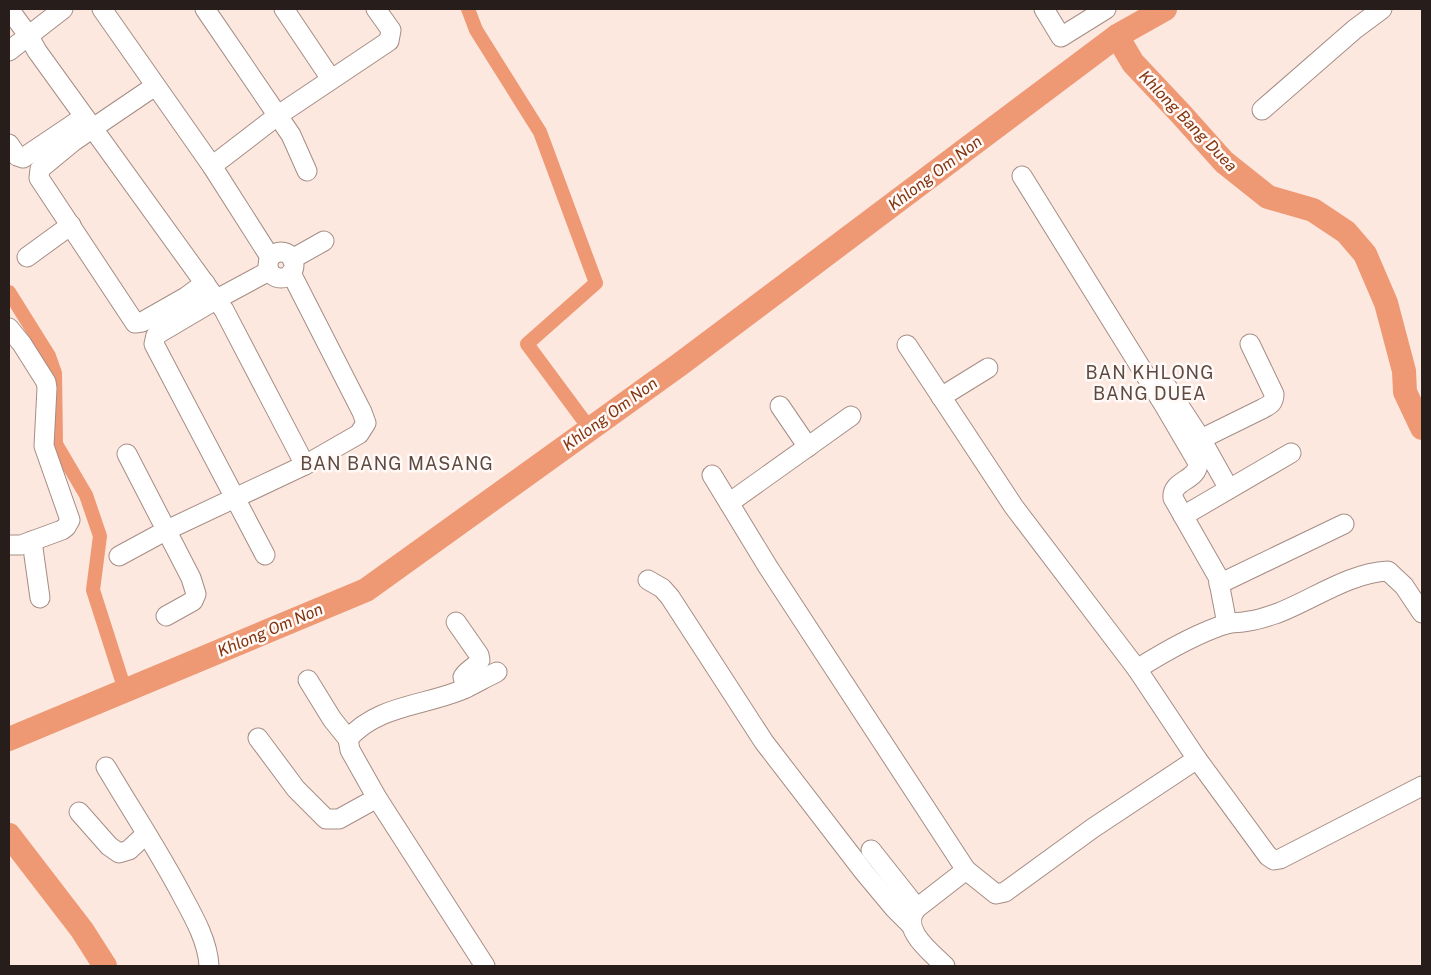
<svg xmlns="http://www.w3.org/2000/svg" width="1431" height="975" viewBox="0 0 1431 975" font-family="'Public Sans',sans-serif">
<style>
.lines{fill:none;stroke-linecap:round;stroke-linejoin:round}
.canal{stroke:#ee9874;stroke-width:14}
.river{stroke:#ee9874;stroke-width:24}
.minor-casing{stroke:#a58d84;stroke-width:21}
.minor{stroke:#fff;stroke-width:19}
.labels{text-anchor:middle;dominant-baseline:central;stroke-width:5;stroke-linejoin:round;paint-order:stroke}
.water-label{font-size:16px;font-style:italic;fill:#82350f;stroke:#fff9f7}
.quarter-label{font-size:18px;letter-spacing:1px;fill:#5d4940;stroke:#fff9f7}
</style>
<rect width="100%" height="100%" fill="#fde8e0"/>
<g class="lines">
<g class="canal">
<path d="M 468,9 L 476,30 L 540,132 L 596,283 L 527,344 L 590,429"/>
<path d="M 9,292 L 49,356 L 55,373 L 56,444 L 86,495 L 100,536 L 93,590 L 125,690"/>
</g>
<g class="river">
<path d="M 1117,36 L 1133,63 L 1181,114 L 1224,162 L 1268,197 L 1313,210 L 1346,232 L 1365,254 L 1386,303 L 1404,371 L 1405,392 L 1422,428"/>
<path d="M 9,739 L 366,590 L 679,365 L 1117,36 L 1165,9"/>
<path d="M 9,835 L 82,930 L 105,966"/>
</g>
<defs>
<g id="minor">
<path d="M 9,9 L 28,35 L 37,51 L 224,310 L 305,465"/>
<path d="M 102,9 L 212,166 L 270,257"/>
<path d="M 205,9 L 291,135 L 307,171"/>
<path d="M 284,9 L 331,79"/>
<path d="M 1044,9 L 1061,37 L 1106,9"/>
<path d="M 9,51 L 63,9"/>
<path d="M 155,86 L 74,141 L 40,169 L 39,178 L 135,323 L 142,322 L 186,297 L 205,283"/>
<path d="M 1262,110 L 1355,29 L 1382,9"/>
<path d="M 9,144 L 17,156 L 23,158 L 84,117"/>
<path d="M 212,166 L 277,116 L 389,41 L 391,30 L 376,9"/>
<path d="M 1022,176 L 1164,405 L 1198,463 C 1198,481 1171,480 1173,498 L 1218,577 L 1227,624"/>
<circle cx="281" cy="265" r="13"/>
<path d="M 27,257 L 71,225"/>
<path d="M 292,259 L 324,241"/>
<path d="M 9,328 L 22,344 L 46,382 L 47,388 L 44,446 L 70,520 L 66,527 L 62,530 L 21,545 L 9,545"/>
<path d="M 907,345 L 1014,507 L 1137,669 L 1197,759 L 1268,856 L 1274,860 L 1280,859 L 1422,786"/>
<path d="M 1167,387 L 1201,439 L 1229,489"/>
<path d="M 941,397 L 988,368"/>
<path d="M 780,406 L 808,447"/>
<path d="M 1201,439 L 1262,409 C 1270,405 1274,403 1274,394 L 1250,344"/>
<path d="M 127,454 L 191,578 L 196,594 L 193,601 L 166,616"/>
<path d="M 712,475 L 768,567 L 966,870"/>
<path d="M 729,503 L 851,416"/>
<path d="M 1183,516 L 1291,453"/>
<path d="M 32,541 L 40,598"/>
<path d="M 265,555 L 154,344 L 156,335 L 217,299 L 269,271"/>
<path d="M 119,556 L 167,530 L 305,465 L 359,434 L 366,423 L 362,412 L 291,273"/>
<path d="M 648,580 L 662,588 L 670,597 L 764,742 L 864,872 L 894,908 L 910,924"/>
<path d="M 1219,584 L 1344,524"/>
<path d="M 456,622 L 479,655 L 480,660 C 475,668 468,669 463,677 L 466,688"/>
<path d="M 1137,669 C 1164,652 1195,634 1226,624 C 1233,622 1241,623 1249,621 C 1258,620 1269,616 1278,613 C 1314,599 1349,573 1388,571 L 1404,586 L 1422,613"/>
<path d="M 308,680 L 332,719 L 348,739"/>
<path d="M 258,738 L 296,789 L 326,819 L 339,819 L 377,798"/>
<path d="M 106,767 C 132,811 160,853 184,899 C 195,919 208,943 209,966"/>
<path d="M 79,812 L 109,846 L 119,853 L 129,850 L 146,834"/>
<path d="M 871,850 L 917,908"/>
<path d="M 485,966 L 377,798 L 350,750 L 348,739 C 377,706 421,706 459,691 C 472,686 484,678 497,672"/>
<path d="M 945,966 C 932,953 898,928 917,908 L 966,870 L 996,894 L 1005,892 L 1093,828 L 1197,759"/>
</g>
</defs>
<use href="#minor" class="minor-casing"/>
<use href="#minor" class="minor"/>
</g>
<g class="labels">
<g class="water-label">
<text transform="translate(1188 121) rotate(46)">Khlong Bang Duea</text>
<text transform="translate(935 173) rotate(-37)">Khlong Om Non</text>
<text transform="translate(610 414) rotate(-36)">Khlong Om Non</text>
<text transform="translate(270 630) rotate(-23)">Khlong Om Non</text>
</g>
<g class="quarter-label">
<text x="1150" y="372">BAN KHLONG<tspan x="1150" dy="21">BANG DUEA</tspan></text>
<text x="397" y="463">BAN BANG MASANG</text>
</g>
</g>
<rect width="1431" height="975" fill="none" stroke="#271e1b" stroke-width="20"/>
</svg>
